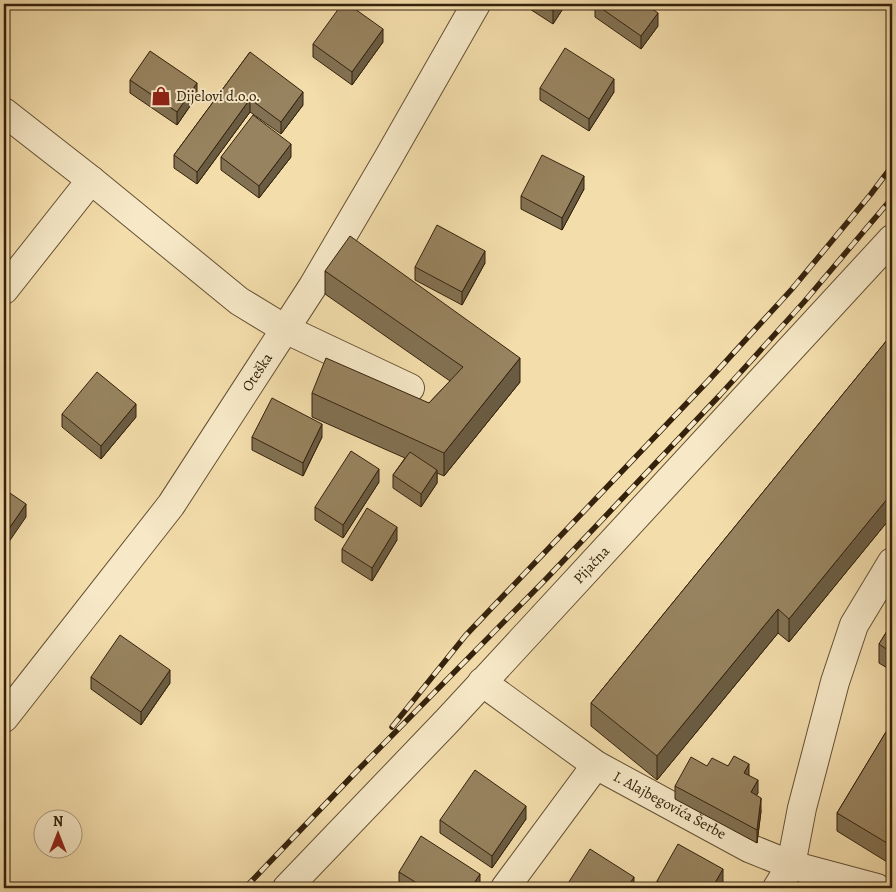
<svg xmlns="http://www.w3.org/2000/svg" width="896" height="892" viewBox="0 0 896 892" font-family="Alegreya,serif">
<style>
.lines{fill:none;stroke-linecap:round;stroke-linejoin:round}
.minor-casing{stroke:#645034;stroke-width:30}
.minor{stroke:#f7e9c8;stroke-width:28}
.rail-casing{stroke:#34210c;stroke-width:5.5}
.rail{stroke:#f7e9c8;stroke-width:4;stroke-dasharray:11;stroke-linecap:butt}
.wall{fill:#827152;stroke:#34210c}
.shaded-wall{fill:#6a5c42;stroke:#34210c}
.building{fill:#97835f;stroke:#34210c}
.labels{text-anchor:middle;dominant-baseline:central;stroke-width:4;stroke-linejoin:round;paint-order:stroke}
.poi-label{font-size:15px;fill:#34210c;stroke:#f7e9c8;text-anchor:start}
.street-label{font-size:15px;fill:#34210c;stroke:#f7e9c8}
</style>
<rect width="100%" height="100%" fill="#f3ddab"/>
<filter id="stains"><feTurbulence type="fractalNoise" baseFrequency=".004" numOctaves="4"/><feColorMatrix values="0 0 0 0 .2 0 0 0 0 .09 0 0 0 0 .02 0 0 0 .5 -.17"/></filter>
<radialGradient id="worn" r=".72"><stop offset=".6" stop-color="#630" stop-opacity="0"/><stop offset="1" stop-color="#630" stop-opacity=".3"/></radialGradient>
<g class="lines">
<defs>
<g id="minor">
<path d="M 4,112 L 91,180 L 239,301 L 285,329 L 410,388"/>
<path d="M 4,290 L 91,180"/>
<path id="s1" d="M 482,682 L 596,765 L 749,848 L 791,865 L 877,888"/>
<path id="s2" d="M 4,718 L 171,505 L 313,286 L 387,160 L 476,4"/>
<path id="s3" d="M 287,888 L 448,720 L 892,239"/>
<path d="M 505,888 L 596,765"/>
<path d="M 777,888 L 791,865 L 802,808 L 835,682 L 854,625 L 892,562"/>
</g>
</defs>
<use href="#minor" class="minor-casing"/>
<use href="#minor" class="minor"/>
<defs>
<g id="rail">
<path d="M 392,727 L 466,635 L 708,381 L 792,289 L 871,194 L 892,166"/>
<path d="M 245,888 L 356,772 L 547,578 L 720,395 L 804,302 L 892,198"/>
</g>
</defs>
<use href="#rail" class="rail-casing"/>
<use href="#rail" class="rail"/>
</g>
<g class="wall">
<path d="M 522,4 L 566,4 L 553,24 Z"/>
<path d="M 595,4 L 658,26 L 641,49 L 595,17 Z"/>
<path d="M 383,42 L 352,85 L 313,57 L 313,44 Z"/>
<path d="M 250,52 L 303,105 L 281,134 L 250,112 L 197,184 L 174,168 L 174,155 Z"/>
<path d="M 130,80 L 197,96 L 177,125 L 130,93 Z"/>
<path d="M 540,88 L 614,92 L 589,131 L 540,100 Z"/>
<path d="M 221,157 L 291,157 L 259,198 L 221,170 Z"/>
<path d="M 584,189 L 562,230 L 521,209 L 521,196 Z"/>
<path d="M 485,263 L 462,305 L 415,280 L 415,267 Z"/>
<path d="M 325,271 L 520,382 L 444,476 L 437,473 L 437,483 L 421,507 L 393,488 L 393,475 L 405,458 L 312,417 L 312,393 L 429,403 L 450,381 L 325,294 Z"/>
<path d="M 892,334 L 892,516 L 789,642 L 778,633 L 657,780 L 591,726 L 591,703 Z"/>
<path d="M 62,414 L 136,417 L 101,459 L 62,427 Z"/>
<path d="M 252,437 L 322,437 L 303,476 L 252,450 Z"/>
<path d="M 379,482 L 343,538 L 315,520 L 315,507 Z"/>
<path d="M 397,540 L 372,581 L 342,562 L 342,549 Z"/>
<path d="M 892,623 L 892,671 L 879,663 L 879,644 Z"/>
<path d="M 91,677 L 170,683 L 141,725 L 91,689 Z"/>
<path d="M 892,722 L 892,865 L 837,831 L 837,813 Z"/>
<path d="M 707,766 L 728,766 L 749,775 L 758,793 L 756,795 L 761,811 L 757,843 L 675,799 L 675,786 Z"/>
<path d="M 526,819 L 492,868 L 440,833 L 440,820 Z"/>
<path d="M 399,872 L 480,887 L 480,888 L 405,888 L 399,884 Z"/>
<path d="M 657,881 L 723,882 L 719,888 L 657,888 Z"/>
</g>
<g class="shaded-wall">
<path d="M 557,4 L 566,4 L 553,24 L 553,11 Z"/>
<path d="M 658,13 L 658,26 L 641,49 L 641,36 Z"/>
<path d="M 383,29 L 383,42 L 352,85 L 352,72 Z"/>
<path d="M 614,79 L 614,92 L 589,131 L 589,119 Z"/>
<path d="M 197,83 L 197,96 L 177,125 L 177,112 Z"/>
<path d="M 303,92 L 303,105 L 281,134 L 281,122 Z"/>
<path d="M 250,99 L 250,112 L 197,184 L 197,172 Z"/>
<path d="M 291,144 L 291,157 L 259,198 L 259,186 Z"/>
<path d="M 584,176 L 584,189 L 562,230 L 562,218 Z"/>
<path d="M 485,251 L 485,263 L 462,305 L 462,292 Z"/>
<path d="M 520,358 L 520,382 L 444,476 L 444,453 Z"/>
<path d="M 136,404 L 136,417 L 101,459 L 101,446 Z"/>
<path d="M 322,424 L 322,437 L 303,476 L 303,463 Z"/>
<path d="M 379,469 L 379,482 L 343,538 L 343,525 Z"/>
<path d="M 437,470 L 437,483 L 421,507 L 421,494 Z"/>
<path d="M 892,493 L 892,516 L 789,642 L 789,619 Z"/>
<path d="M 26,504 L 26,517 L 4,549 L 4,536 Z"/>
<path d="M 397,527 L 397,540 L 372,581 L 372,568 Z"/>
<path d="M 778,609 L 778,633 L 657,780 L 657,756 Z"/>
<path d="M 170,670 L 170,683 L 141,725 L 141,712 Z"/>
<path d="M 749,764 L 749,777 L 744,773 Z"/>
<path d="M 758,780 L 758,793 L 751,805 L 751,792 Z"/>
<path d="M 761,798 L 761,811 L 757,843 L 757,830 Z"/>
<path d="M 526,806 L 526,819 L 492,868 L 492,856 Z"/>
<path d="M 723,869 L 723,882 L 719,888 L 712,888 Z"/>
<path d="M 480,874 L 480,888 L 471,888 Z"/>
<path d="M 634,877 L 634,888 L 627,888 Z"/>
</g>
<g class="building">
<path d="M 342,4 L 348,4 L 383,29 L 352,72 L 313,44 Z"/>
<path d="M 542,4 L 557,4 L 553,11 Z"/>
<path d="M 595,4 L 645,4 L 658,13 L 641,36 Z"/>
<path d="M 565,48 L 614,79 L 589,119 L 540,88 Z"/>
<path d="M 150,51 L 197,83 L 177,112 L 130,80 Z"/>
<path d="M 250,52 L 303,92 L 281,122 L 250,99 L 197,172 L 174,155 Z"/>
<path d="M 253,115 L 291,144 L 259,186 L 221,157 Z"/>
<path d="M 542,155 L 584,176 L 562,218 L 521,196 Z"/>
<path d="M 437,225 L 485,251 L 462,292 L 415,267 Z"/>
<path d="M 350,236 L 520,358 L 444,453 L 312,393 L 326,358 L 429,403 L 463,367 L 325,271 Z"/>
<path d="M 892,334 L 892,493 L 789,619 L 778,609 L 657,756 L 591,703 Z"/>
<path d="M 97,372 L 136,404 L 101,446 L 62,414 Z"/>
<path d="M 272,398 L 322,424 L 303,463 L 252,437 Z"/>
<path d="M 351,451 L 379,469 L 343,525 L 315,507 Z"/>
<path d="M 410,452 L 437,470 L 421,494 L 393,475 Z"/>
<path d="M 4,489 L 26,504 L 4,536 Z"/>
<path d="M 367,508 L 397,527 L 372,568 L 342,549 Z"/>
<path d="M 892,623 L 892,653 L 879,644 Z"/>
<path d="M 120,635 L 170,670 L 141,712 L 91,677 Z"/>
<path d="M 892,722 L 892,846 L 837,813 Z"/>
<path d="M 734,756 L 749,764 L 744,773 L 758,780 L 751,792 L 761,798 L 757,830 L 675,786 L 691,757 L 707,766 L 712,758 L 728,766 Z"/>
<path d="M 475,770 L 526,806 L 492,856 L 440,820 Z"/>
<path d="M 421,836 L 480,874 L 471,888 L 425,888 L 399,872 Z"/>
<path d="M 678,844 L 723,869 L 712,888 L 670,888 L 657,881 Z"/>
<path d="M 590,849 L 634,877 L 627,888 L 565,888 Z"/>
<path d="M 389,883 L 396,888 L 385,888 Z"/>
<path d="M 785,883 L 797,888 L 782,888 Z"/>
</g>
<defs>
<symbol id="shop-bare" viewBox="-9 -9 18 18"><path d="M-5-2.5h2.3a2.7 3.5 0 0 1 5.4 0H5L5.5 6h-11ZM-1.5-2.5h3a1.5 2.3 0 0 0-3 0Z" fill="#8f2418" stroke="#f7e9c8" stroke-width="2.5" paint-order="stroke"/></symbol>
</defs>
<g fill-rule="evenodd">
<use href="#shop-bare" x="147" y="82" width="28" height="28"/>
</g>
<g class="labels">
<g class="poi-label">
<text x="176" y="96">Dijelovi d.o.o.</text>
</g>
<g class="street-label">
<text stroke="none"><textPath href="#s2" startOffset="429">Oteška</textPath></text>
<text stroke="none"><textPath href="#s3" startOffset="444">Pijačna</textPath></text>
<text stroke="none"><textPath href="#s1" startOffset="225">I. Alajbegovića Šerbe</textPath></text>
</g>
</g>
<rect width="896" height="892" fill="none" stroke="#f3ddab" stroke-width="20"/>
<rect x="5" y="5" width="886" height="882" fill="none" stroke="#34210c" stroke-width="2.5"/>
<rect x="10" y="10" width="876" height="872" fill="none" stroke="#34210c"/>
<g transform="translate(58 834)"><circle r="24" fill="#f7e9c8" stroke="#a9997d"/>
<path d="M0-4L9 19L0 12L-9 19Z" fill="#8f2418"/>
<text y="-8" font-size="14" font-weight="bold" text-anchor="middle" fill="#34210c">N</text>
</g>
<rect width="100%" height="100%" filter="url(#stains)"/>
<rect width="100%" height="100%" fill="url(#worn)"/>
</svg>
